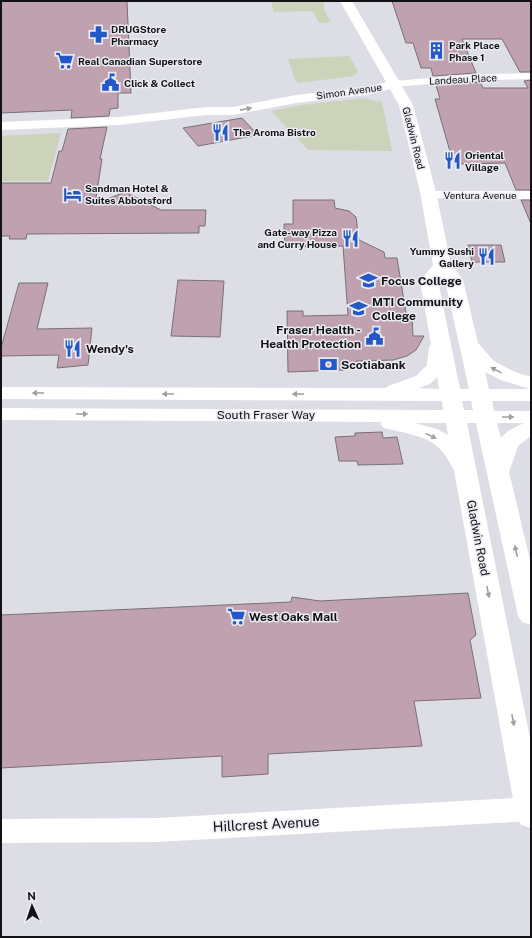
<svg xmlns="http://www.w3.org/2000/svg" width="532" height="938" viewBox="0 0 532 938" font-family="'Public Sans',sans-serif">
<style>
.green{fill:#ccd3ba}
.building{fill:#c0a1af;stroke:#777174}
.lines{fill:none;stroke-linecap:round;stroke-linejoin:round}
.minor{fill:#fff;fill-rule:evenodd}
.tertiary{fill:#fff;fill-rule:evenodd}
.secondary{fill:#fff;fill-rule:evenodd}
.oneway{fill:#a0a0a1}
.labels{text-anchor:middle;dominant-baseline:central;stroke-width:3;stroke-linejoin:round;paint-order:stroke}
.far-poi-label{font-size:10px;font-weight:bold;fill:#121214;stroke:#eaebf2;text-anchor:start}
.far-street-label{font-size:10px;fill:#121214;stroke:#eaebf2}
.poi-label{font-size:12px;font-weight:bold;fill:#121214;stroke:#eaebf2;text-anchor:start}
.street-label{font-size:12px;fill:#121214;stroke:#eaebf2}
.near-street-label{font-size:14px;fill:#121214;stroke:#eaebf2}
</style>
<rect width="100%" height="100%" fill="#dddee5"/>
<g class="green">
<path d="M 271,1 L 324,1 L 324,10 L 331,22 L 319,23 L 313,11 L 274,12 Z"/>
<path d="M 349,56 L 358,71 L 354,76 L 298,83 L 295,79 L 288,59 Z"/>
<path d="M 363,98 L 382,102 L 392,151 L 308,150 L 271,111 L 302,105 Z"/>
<path d="M 61,133 L 48,181 L 1,181 L 1,136 Z"/>
</g>
<g class="building">
<path d="M 1,1 L 127,1 L 131,93 L 118,93 L 118,108 L 110,109 L 109,116 L 71,118 L 72,110 L 1,113 Z"/>
<path d="M 392,1 L 531,1 L 531,72 L 520,72 L 502,39 L 462,39 L 476,73 L 433,76 L 431,68 L 421,68 L 413,43 L 406,43 Z"/>
<path d="M 531,80 L 531,190 L 516,190 L 505,163 L 458,164 L 457,162 L 453,162 L 435,99 L 440,99 L 436,85 L 480,82 L 483,88 L 528,88 L 524,81 Z"/>
<path d="M 242,118 L 258,135 L 198,146 L 183,128 Z"/>
<path d="M 107,127 L 100,159 L 102,159 L 95,204 L 125,192 L 161,210 L 206,210 L 205,226 L 199,226 L 199,233 L 27,234 L 26,239 L 9,239 L 10,236 L 1,236 L 1,183 L 51,183 L 59,151 L 62,151 L 68,129 Z"/>
<path d="M 293,200 L 334,200 L 335,208 L 349,211 L 356,217 L 359,240 L 384,252 L 385,258 L 397,258 L 406,313 L 412,315 L 413,336 L 424,336 L 416,350 L 407,356 L 393,360 L 357,361 L 352,368 L 344,370 L 288,372 L 287,311 L 303,311 L 303,316 L 348,315 L 343,246 L 285,247 L 284,224 L 293,224 Z"/>
<path d="M 521,200 L 531,200 L 531,224 Z"/>
<path d="M 468,245 L 501,245 L 505,262 L 472,262 Z"/>
<path d="M 178,280 L 224,281 L 220,337 L 171,336 Z"/>
<path d="M 19,283 L 48,283 L 37,329 L 92,328 L 88,365 L 57,368 L 59,355 L 1,356 L 1,348 Z"/>
<path d="M 382,432 L 383,438 L 397,437 L 403,464 L 358,465 L 357,461 L 339,461 L 335,437 L 355,436 L 355,433 Z"/>
<path d="M 468,593 L 476,635 L 470,640 L 481,698 L 414,701 L 422,746 L 268,754 L 268,774 L 222,777 L 222,756 L 1,768 L 1,615 L 291,602 L 292,597 L 320,601 Z"/>
</g>
<g class="lines">
<g class="minor">
<path d="M 531,73 L 531,79 L 462,81 L 395,87 L 390,84 L 395,81 L 462,75 Z"/>
<path d="M 429,191 L 531,191 L 531,199 L 425,198 L 423,195 L 425,192 Z"/>
</g>
<g class="tertiary">
<path d="M 395,80 L 400,81 L 402,84 L 400,87 L 366,95 L 296,103 L 233,115 L 207,115 L 119,125 L 1,130 L 1,122 L 119,117 L 207,107 L 233,107 L 296,95 L 366,87 Z"/>
<path d="M 531,797 L 531,821 L 157,842 L 1,843 L 1,819 L 157,818 Z"/>
</g>
<path class="secondary" d="M 340,1 L 352,1 L 413,105 L 436,192 L 451,264 L 463,280 L 478,343 L 494,361 L 515,372 L 531,377 L 531,401 L 492,401 L 494,411 L 531,411 L 531,436 L 518,446 L 509,472 L 531,564 L 531,625 L 522,622 L 518,616 L 476,423 L 467,423 L 531,743 L 531,828 L 521,825 L 516,816 L 454,470 C 450,464 447,457 442,451 C 428,435 403,433 384,428 L 380,424 L 382,422 L 1,420 L 1,408 L 443,410 L 442,401 L 1,399 L 1,387 L 386,388 L 388,386 L 416,376 L 427,365 L 429,347 L 431,344 L 420,281 L 433,265 L 420,192 L 399,105 ZM 442,277 L 445,281 L 469,389 L 460,389 L 438,281 ZM 485,372 L 501,380 L 530,389 L 489,389 ZM 437,377 L 439,389 L 419,388 L 430,384 ZM 462,401 L 471,401 L 473,410 L 464,410 ZM 415,423 L 446,423 L 448,435 L 437,429 ZM 497,423 L 524,423 L 508,431 L 501,438 Z"/>
</g>
<defs><path id="oneway-solid" d="M-6-.8H1V-3.2L6.5 0L1 3.2V.8H-6Z"/></defs>
<g class="oneway">
<use href="#oneway-solid" transform="translate(246 109) rotate(-11)"/>
<use href="#oneway-solid" transform="translate(496 370) rotate(-152)"/>
<use href="#oneway-solid" transform="translate(38 393) rotate(-180)"/>
<use href="#oneway-solid" transform="translate(168 394) rotate(-180)"/>
<use href="#oneway-solid" transform="translate(298 394) rotate(-180)"/>
<use href="#oneway-solid" transform="translate(82 414)"/>
<use href="#oneway-solid" transform="translate(508 417)"/>
<use href="#oneway-solid" transform="translate(431 436) rotate(26)"/>
<use href="#oneway-solid" transform="translate(516 551) rotate(-103)"/>
<use href="#oneway-solid" transform="translate(488 592) rotate(79)"/>
<use href="#oneway-solid" transform="translate(513 720) rotate(79)"/>
</g>
<defs>
<symbol id="pharmacy-bare" viewBox="-9 -9 18 18"><path d="M-2-6h4v4h4v4h-4v4h-4v-4h-4v-4h4Z" fill="#2458c6" stroke="#eaebf2" stroke-width="2.5" paint-order="stroke"/></symbol>
<symbol id="building-bare" viewBox="-9 -9 18 18"><path d="M-4-6H4V6H1V3H-1V6H-4ZM-2.5-4.3h1.7v1.8h-1.7ZM.8-4.3h1.7v1.8H.8ZM-2.5-1h1.7V.8h-1.7ZM.8-1h1.7V.8H.8Z" fill="#2458c6" stroke="#eaebf2" stroke-width="2.5" paint-order="stroke"/></symbol>
<symbol id="supermarket-bare" viewBox="-9 -9 18 18"><path d="M-6-5.5h2.5l.6 2H6L4.5 2H-2.5L-4.4-4H-6ZM-1.5 3.2a1.3 1.3 0 1 0 .1 0ZM3 3.2a1.3 1.3 0 1 0 .1 0Z" fill="#2458c6" stroke="#eaebf2" stroke-width="2.5" paint-order="stroke"/></symbol>
<symbol id="civic-bare" viewBox="-9 -9 18 18"><path d="M-.6-6.5H3V-4.5H.6V-3L4-1V1h2V6H-6V1h2V-1L-.6-3ZM-1.2 2.5V6h2.4V2.5Z" fill="#2458c6" stroke="#eaebf2" stroke-width="2.5" paint-order="stroke"/></symbol>
<symbol id="restaurant-bare" viewBox="-9 -9 18 18"><path d="M-5-6h1v4h1v-4h1v4h1v-4h1v5L-1.5 .5V6h-2V.5L-5-1ZM5-6V6H3V1.5H1.5Q1.5-4 5-6Z" fill="#2458c6" stroke="#eaebf2" stroke-width="2.5" paint-order="stroke"/></symbol>
<symbol id="hotel-bare" viewBox="-9 -9 18 18"><path d="M-6-4.5h1.5V1H6V5H4.5V3h-9V5H-6ZM-4 0a1.8 1.8 0 1 1 3.6 0ZM.5 0V-2.5h3Q6-2.5 6 0Z" fill="#2458c6" stroke="#eaebf2" stroke-width="2.5" paint-order="stroke"/></symbol>
<symbol id="university-bare" viewBox="-9 -9 18 18"><path d="M0-5L7-2L0 1L-7-2ZM-4 1L0 2.5L4 1V4Q0 6-4 4Z" fill="#2458c6" stroke="#eaebf2" stroke-width="2.5" paint-order="stroke"/></symbol>
<symbol id="bank-bare" viewBox="-9 -9 18 18"><path d="M-6-4H6V4H-6ZM0-2.3a2.3 2.3 0 1 0 0 4.6a2.3 2.3 0 1 0 0-4.6Z" fill="#2458c6" stroke="#eaebf2" stroke-width="2.5" paint-order="stroke"/></symbol>
</defs>
<g fill-rule="evenodd">
<use href="#pharmacy-bare" x="86" y="22" width="25" height="25"/>
<use href="#building-bare" x="424" y="38" width="25" height="25"/>
<use href="#supermarket-bare" x="52" y="48" width="25" height="25"/>
<use href="#civic-bare" x="98" y="70" width="25" height="25"/>
<use href="#restaurant-bare" x="208" y="120" width="25" height="25"/>
<use href="#restaurant-bare" x="440" y="148" width="25" height="25"/>
<use href="#hotel-bare" x="60" y="182" width="25" height="25"/>
<use href="#restaurant-bare" x="338" y="226" width="25" height="25"/>
<use href="#restaurant-bare" x="474" y="244" width="25" height="25"/>
<use href="#university-bare" x="356" y="268" width="25" height="25"/>
<use href="#university-bare" x="346" y="296" width="25" height="25"/>
<use href="#civic-bare" x="362" y="324" width="25" height="25"/>
<use href="#restaurant-bare" x="60" y="336" width="25" height="25"/>
<use href="#bank-bare" x="316" y="352" width="25" height="25"/>
<use href="#supermarket-bare" x="224" y="604" width="25" height="25"/>
</g>
<g class="labels">
<g class="far-poi-label">
<text x="111" y="29">DRUGStore<tspan x="111" dy="12">Pharmacy</tspan></text>
<text x="449" y="45">Park Place<tspan x="449" dy="12">Phase 1</tspan></text>
<text x="78" y="61">Real Canadian Superstore</text>
<text x="124" y="83">Click &amp; Collect</text>
<text x="233" y="132">The Aroma Bistro</text>
<text x="465" y="155">Oriental<tspan x="465" dy="12">Village</tspan></text>
<text x="85" y="188">Sandman Hotel &amp;<tspan x="85" dy="12">Suites Abbotsford</tspan></text>
<text x="337" y="232" text-anchor="end">Gate-way Pizza<tspan x="337" dy="12">and Curry House</tspan></text>
<text x="474" y="251" text-anchor="end">Yummy Sushi<tspan x="474" dy="12">Gallery</tspan></text>
</g>
<g class="far-street-label">
<text transform="translate(463 79) rotate(-3)">Landeau Place</text>
<text transform="translate(349 91) rotate(-8)">Simon Avenue</text>
<text transform="translate(414 138) rotate(76)">Gladwin Road</text>
<text x="480" y="195">Ventura Avenue</text>
</g>
<g class="poi-label">
<text x="381" y="281">Focus College</text>
<text x="372" y="302">MTI Community<tspan x="372" dy="14">College</tspan></text>
<text x="361" y="330" text-anchor="end">Fraser Health -<tspan x="361" dy="14">Health Protection</tspan></text>
<text x="86" y="349">Wendy's</text>
<text x="341" y="365">Scotiabank</text>
<text x="249" y="617">West Oaks Mall</text>
</g>
<g class="street-label">
<text x="266" y="415">South Fraser Way</text>
<text transform="translate(478 538) rotate(79)">Gladwin Road</text>
</g>
<g class="near-street-label">
<text transform="translate(266 824) rotate(-3)">Hillcrest Avenue</text>
</g>
</g>
<rect width="532" height="938" fill="none" stroke="#121214" stroke-width="4"/>
<g transform="translate(32 906) rotate(357)" stroke="#eaebf2" stroke-width="3" paint-order="stroke">
<path d="M0-3L7 15L0 10L-7 15Z" fill="#121214"/>
<text y="-6" font-size="11" font-weight="bold" text-anchor="middle" fill="#121214">N</text>
</g>
</svg>
